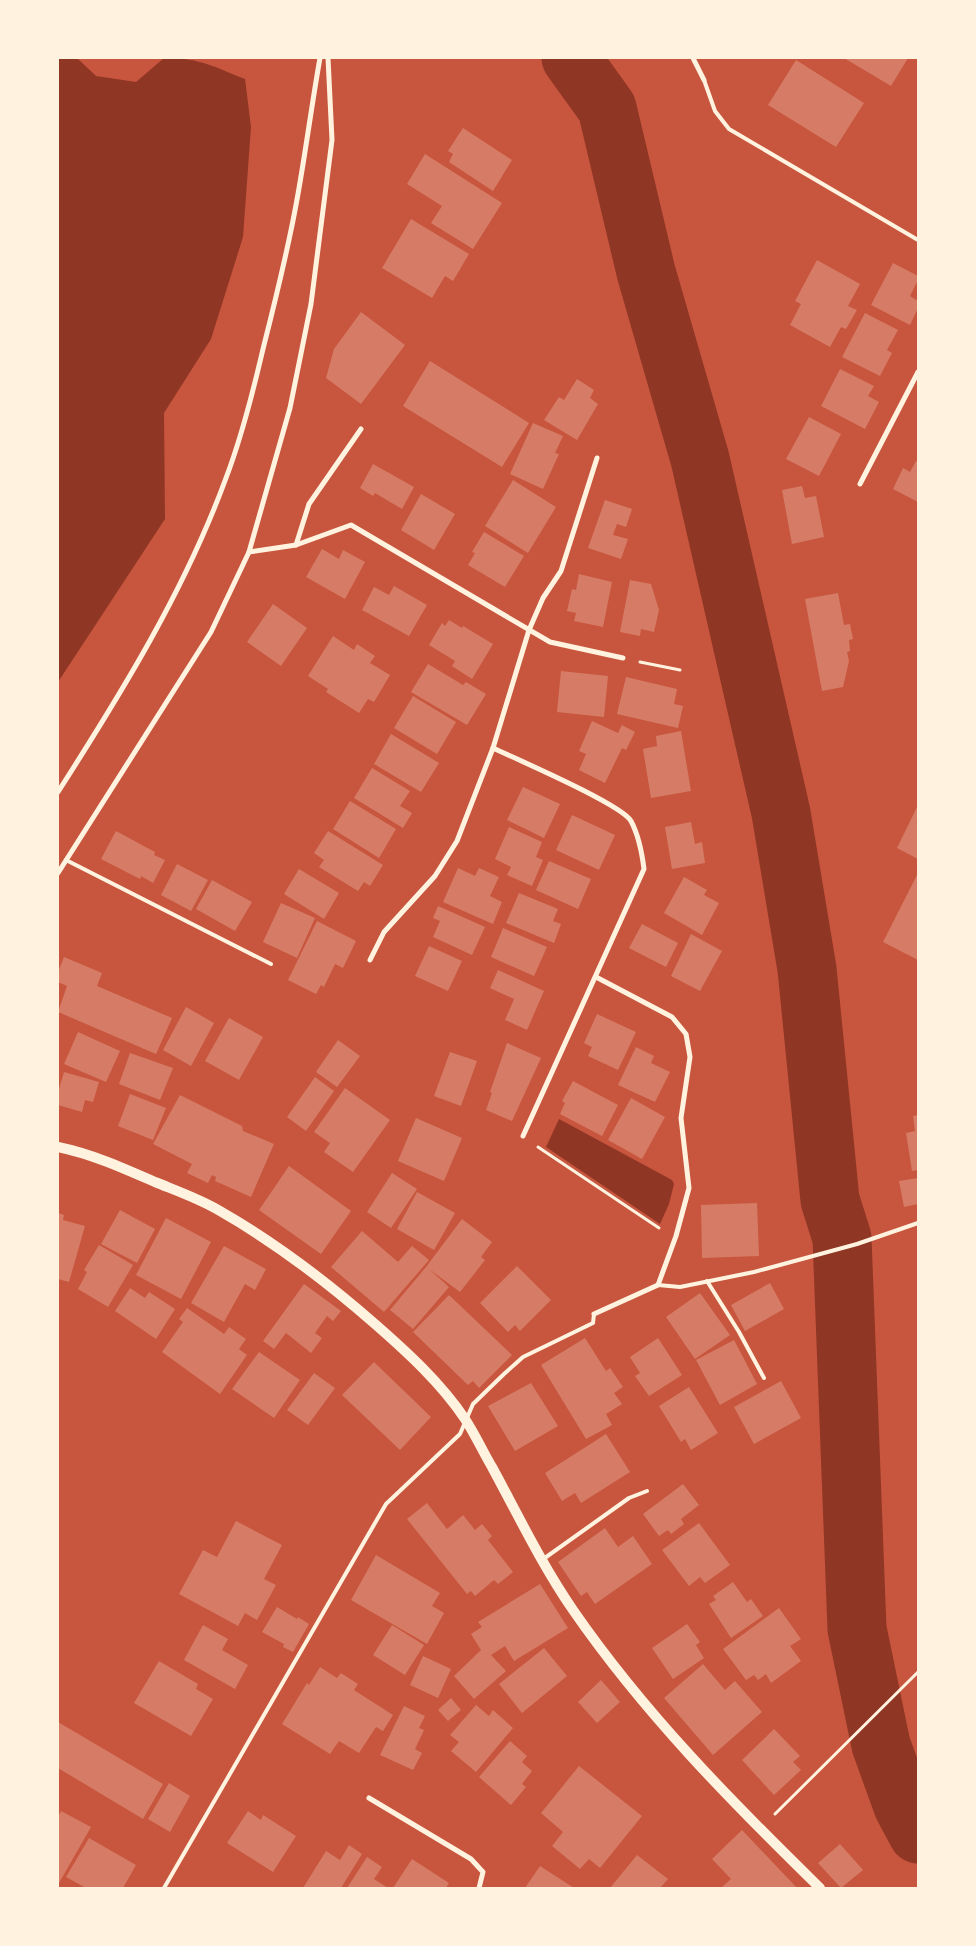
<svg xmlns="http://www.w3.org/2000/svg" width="976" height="1946" viewBox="0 0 976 1946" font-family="'DM Sans',sans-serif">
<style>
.water{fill:#8f3625}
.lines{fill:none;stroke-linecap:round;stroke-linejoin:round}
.river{stroke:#8f3625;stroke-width:59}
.building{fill:#d67c66}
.path{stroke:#fff3e0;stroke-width:3}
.service{stroke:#fff3e0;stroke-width:4}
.minor{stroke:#fff3e0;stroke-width:5}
.secondary{stroke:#fff3e0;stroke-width:10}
</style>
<rect width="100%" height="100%" fill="#c8553d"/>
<g class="water">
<path d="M 58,58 L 77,58 L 96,76 L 136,82 L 164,58 C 197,57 215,67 245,79 L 251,127 L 243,237 L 211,339 L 164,413 L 165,519 L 58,682 Z"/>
<path d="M 559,1119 L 672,1180 L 674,1184 L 669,1204 L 660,1224 L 546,1147 Z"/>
</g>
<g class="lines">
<path class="river" d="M 571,58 L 607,108 L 646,272 L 700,459 L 781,813 L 807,969 L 830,1200 L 842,1238 L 857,1629 L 881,1745 L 903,1806 L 918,1834"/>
</g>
<g class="building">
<path d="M 844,58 L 908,58 L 891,86 Z"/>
<path d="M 796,60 L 864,103 L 836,147 L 768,105 Z"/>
<path d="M 463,128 L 512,160 L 493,191 L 449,162 L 453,154 L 448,151 Z"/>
<path d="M 425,154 L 502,203 L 473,249 L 431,223 L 442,206 L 407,184 Z"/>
<path d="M 411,219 L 469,254 L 453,281 L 445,276 L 432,298 L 382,268 Z"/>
<path d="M 817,260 L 860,284 L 848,306 L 857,310 L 846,329 L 841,327 L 830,347 L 790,325 L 801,304 L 795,301 Z"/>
<path d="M 893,263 L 918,276 L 918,280 L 910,296 L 918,301 L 918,308 L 910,325 L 871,305 Z"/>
<path d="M 361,312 L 405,345 L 361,404 L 326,378 L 334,349 Z"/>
<path d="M 865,313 L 898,330 L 887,350 L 892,353 L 880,376 L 842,357 Z"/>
<path d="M 430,361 L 529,423 L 502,467 L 403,406 Z"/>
<path d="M 840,369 L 874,386 L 868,396 L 879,402 L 865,429 L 821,406 Z"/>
<path d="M 577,379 L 594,390 L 590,398 L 598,404 L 577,440 L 544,420 L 559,397 L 564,400 Z"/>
<path d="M 809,417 L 841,434 L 819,476 L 786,459 Z"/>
<path d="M 533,423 L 563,436 L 555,453 L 559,454 L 543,489 L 510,474 Z"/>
<path d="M 916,461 L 918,462 L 918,502 L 893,489 L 903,468 L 910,472 Z"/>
<path d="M 373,464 L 414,487 L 402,509 L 375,493 L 373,496 L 360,488 Z"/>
<path d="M 513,480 L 556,507 L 528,553 L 485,526 Z"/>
<path d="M 802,486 L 805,498 L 816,496 L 824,537 L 792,544 L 782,490 Z"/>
<path d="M 421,494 L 455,514 L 434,550 L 401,530 Z"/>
<path d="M 605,500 L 632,509 L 626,527 L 617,524 L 613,535 L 628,539 L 621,559 L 588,548 Z"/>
<path d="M 484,532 L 524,556 L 505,587 L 468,565 L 475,553 L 472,552 Z"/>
<path d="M 322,549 L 339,559 L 343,550 L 365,562 L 345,599 L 306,577 Z"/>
<path d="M 579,574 L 612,582 L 603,627 L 574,621 L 576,613 L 567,611 L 572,589 L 576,590 Z"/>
<path d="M 630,580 L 651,584 L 659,610 L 654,632 L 641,629 L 640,636 L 620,632 Z"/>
<path d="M 394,586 L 427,605 L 409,636 L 362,610 L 374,587 L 389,595 Z"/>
<path d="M 838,593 L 844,625 L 850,624 L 853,639 L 849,640 L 850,651 L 847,652 L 849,661 L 843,687 L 822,691 L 805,599 Z"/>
<path d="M 273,604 L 307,628 L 281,666 L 247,642 Z"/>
<path d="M 449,620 L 462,628 L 463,626 L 493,644 L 472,679 L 452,666 L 455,661 L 429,645 L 442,623 L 445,626 Z"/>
<path d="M 333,636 L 354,650 L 357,644 L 375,656 L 370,663 L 390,675 L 374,702 L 368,699 L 359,713 L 326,692 L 328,689 L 308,676 Z"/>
<path d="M 428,664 L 463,685 L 466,682 L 486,694 L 467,725 L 411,692 Z"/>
<path d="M 561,671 L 608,676 L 604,717 L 557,712 Z"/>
<path d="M 626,677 L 677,689 L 674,704 L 683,706 L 678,728 L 617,714 Z"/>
<path d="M 413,696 L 456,722 L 437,754 L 394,728 Z"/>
<path d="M 592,721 L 618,733 L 622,725 L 635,732 L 626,750 L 622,748 L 605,783 L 579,770 L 586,754 L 579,751 Z"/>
<path d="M 681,731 L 691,791 L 651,798 L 643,749 L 657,746 L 656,736 Z"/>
<path d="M 391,734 L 439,763 L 421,792 L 374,764 Z"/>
<path d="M 372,768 L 410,791 L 400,806 L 412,813 L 403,828 L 354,798 Z"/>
<path d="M 523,787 L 560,804 L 544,838 L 507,820 Z"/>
<path d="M 350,801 L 396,829 L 379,858 L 333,829 Z"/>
<path d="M 918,805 L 918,859 L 897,848 Z"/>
<path d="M 572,815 L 615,835 L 599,870 L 556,850 Z"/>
<path d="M 691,822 L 695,844 L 702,842 L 705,863 L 672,869 L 665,827 Z"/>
<path d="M 509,827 L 542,842 L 536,857 L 543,860 L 532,886 L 507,875 L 511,867 L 495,859 Z"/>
<path d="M 116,831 L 155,852 L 154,855 L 165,860 L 153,883 L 141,876 L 140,879 L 101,859 Z"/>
<path d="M 328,831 L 383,865 L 370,886 L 364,882 L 358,891 L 319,867 L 324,860 L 314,853 Z"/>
<path d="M 549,861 L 591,879 L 578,909 L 536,890 Z"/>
<path d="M 177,864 L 208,880 L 191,911 L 161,895 Z"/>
<path d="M 458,868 L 475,876 L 479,868 L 499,877 L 490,896 L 502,902 L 493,924 L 443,902 Z"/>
<path d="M 299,869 L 339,893 L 324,919 L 284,894 Z"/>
<path d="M 918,873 L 918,960 L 883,942 Z"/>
<path d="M 684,877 L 707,890 L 704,895 L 719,903 L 702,935 L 664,913 Z"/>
<path d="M 212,880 L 252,902 L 235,931 L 196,909 Z"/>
<path d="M 519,893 L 558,909 L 553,921 L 561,924 L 554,943 L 506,923 Z"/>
<path d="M 281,903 L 315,918 L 297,958 L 263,942 Z"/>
<path d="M 438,906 L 485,927 L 472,955 L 433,937 L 440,921 L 433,918 Z"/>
<path d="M 317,921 L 356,941 L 343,968 L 335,964 L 324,987 L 321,985 L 316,994 L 288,980 Z"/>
<path d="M 642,924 L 678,943 L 666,967 L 629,948 Z"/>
<path d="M 503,928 L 547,947 L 534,976 L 491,957 Z"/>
<path d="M 691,934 L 722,951 L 700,991 L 671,976 Z"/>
<path d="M 429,946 L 462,961 L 448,991 L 415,976 Z"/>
<path d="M 64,957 L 102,973 L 97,986 L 172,1018 L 156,1054 L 58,1012 L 67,986 L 58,982 L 58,972 Z"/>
<path d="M 498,970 L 544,991 L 527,1030 L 505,1020 L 514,999 L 490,988 Z"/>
<path d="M 186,1007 L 214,1023 L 191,1066 L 163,1050 Z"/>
<path d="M 597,1014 L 636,1032 L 618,1070 L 588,1056 L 592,1047 L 584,1043 Z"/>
<path d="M 229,1018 L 263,1037 L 239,1080 L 205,1061 Z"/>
<path d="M 78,1032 L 120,1051 L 106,1082 L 64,1064 Z"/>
<path d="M 338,1040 L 360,1056 L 337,1087 L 316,1072 Z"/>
<path d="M 507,1043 L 541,1058 L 512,1121 L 486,1110 L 492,1093 L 490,1092 Z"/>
<path d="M 636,1047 L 654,1056 L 651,1063 L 670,1072 L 655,1102 L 618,1085 Z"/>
<path d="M 450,1052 L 477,1061 L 461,1106 L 434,1096 Z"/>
<path d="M 130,1053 L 173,1068 L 160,1100 L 119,1084 Z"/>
<path d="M 64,1072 L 99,1082 L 93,1102 L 85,1100 L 82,1112 L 58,1105 L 58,1092 Z"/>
<path d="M 315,1077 L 334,1091 L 306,1131 L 287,1117 Z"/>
<path d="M 573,1081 L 618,1105 L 602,1136 L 560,1114 L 565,1103 L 562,1101 Z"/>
<path d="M 345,1088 L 390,1120 L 353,1172 L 324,1152 L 330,1143 L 314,1132 Z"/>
<path d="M 130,1094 L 166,1108 L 153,1140 L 118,1126 Z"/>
<path d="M 180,1095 L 242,1126 L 243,1131 L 274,1144 L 251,1197 L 215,1181 L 216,1177 L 212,1175 L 208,1183 L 187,1173 L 192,1164 L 153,1144 Z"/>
<path d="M 631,1098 L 665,1117 L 642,1159 L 608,1140 Z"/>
<path d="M 918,1115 L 918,1170 L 912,1171 L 906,1133 L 915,1131 L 913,1116 Z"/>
<path d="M 416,1118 L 462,1138 L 444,1181 L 398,1161 Z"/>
<path d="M 289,1166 L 351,1211 L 321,1254 L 259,1210 Z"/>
<path d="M 392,1173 L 417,1189 L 391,1228 L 367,1212 Z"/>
<path d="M 918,1178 L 918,1204 L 904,1207 L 899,1181 Z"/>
<path d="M 417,1192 L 455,1213 L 434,1250 L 397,1229 Z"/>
<path d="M 757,1203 L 759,1256 L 702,1258 L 701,1205 Z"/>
<path d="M 120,1210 L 155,1229 L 137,1263 L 101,1244 Z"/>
<path d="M 58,1213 L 64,1215 L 63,1220 L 85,1226 L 69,1282 L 58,1279 Z"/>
<path d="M 166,1218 L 211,1242 L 181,1299 L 136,1275 Z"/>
<path d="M 462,1219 L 492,1242 L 481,1257 L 485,1260 L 460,1292 L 429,1269 L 449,1287 L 413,1329 L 390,1310 L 426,1267 Z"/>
<path d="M 362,1231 L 398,1262 L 412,1246 L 429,1260 L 384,1312 L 331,1267 Z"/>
<path d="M 99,1245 L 133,1265 L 108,1307 L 78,1289 L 87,1272 L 84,1270 Z"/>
<path d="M 224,1246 L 266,1269 L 255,1290 L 245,1284 L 224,1322 L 191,1303 Z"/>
<path d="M 517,1266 L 551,1300 L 520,1331 L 515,1325 L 508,1332 L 480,1303 Z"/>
<path d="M 770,1283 L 784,1309 L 745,1331 L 731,1305 Z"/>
<path d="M 304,1284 L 341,1311 L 333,1321 L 327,1316 L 315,1333 L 322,1338 L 311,1353 L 286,1333 L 274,1349 L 263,1341 Z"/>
<path d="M 130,1288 L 145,1298 L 149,1292 L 175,1309 L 156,1339 L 115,1311 Z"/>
<path d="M 700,1293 L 730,1335 L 695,1359 L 666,1317 Z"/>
<path d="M 449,1295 L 512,1355 L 479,1388 L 473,1381 L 468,1385 L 413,1332 Z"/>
<path d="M 187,1308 L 224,1334 L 229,1327 L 246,1339 L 239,1349 L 247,1355 L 220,1394 L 162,1352 L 183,1322 L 179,1319 Z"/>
<path d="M 585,1338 L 606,1371 L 610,1368 L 623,1387 L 614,1393 L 622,1404 L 606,1414 L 612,1425 L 586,1439 L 541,1365 Z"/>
<path d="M 658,1338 L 682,1375 L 649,1396 L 635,1376 L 640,1373 L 630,1357 Z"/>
<path d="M 734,1340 L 757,1384 L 720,1405 L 696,1360 Z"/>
<path d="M 259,1352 L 300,1380 L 274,1418 L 232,1389 Z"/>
<path d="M 374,1362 L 431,1417 L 400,1450 L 342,1395 Z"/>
<path d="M 314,1373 L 335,1388 L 308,1425 L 287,1410 Z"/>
<path d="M 781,1381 L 801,1418 L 754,1444 L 734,1407 Z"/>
<path d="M 531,1383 L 558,1426 L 515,1451 L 488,1406 Z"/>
<path d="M 689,1387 L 718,1433 L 691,1450 L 685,1439 L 681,1442 L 659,1406 Z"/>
<path d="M 606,1434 L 630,1472 L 581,1503 L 575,1493 L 562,1501 L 545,1473 Z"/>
<path d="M 683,1484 L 699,1505 L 681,1519 L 684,1524 L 671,1534 L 668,1530 L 659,1536 L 643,1514 Z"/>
<path d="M 427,1503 L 447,1529 L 463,1515 L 475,1530 L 482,1524 L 492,1536 L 488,1540 L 513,1572 L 498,1584 L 494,1580 L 475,1596 L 471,1591 L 467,1594 L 407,1519 Z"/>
<path d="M 236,1521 L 282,1545 L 264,1579 L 276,1585 L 257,1620 L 245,1613 L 238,1626 L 179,1594 L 203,1550 L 217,1557 Z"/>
<path d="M 699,1523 L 730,1565 L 705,1583 L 700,1577 L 689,1586 L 662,1550 Z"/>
<path d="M 605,1528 L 618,1547 L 633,1536 L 652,1564 L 595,1604 L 587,1592 L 581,1596 L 558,1562 Z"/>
<path d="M 376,1555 L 440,1593 L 432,1606 L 444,1613 L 427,1644 L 351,1600 Z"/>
<path d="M 733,1582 L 747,1602 L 751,1599 L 763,1616 L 731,1638 L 709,1604 L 716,1600 L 713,1596 Z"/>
<path d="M 540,1584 L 568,1628 L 514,1661 L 505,1646 L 491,1655 L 506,1671 L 474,1699 L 454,1676 L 481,1650 L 471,1634 L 482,1627 L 478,1622 Z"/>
<path d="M 277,1607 L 297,1619 L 298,1617 L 309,1624 L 293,1652 L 283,1647 L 284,1644 L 262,1632 Z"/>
<path d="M 779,1608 L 801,1639 L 790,1646 L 801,1661 L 771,1683 L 766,1674 L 758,1680 L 754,1675 L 746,1680 L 723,1649 Z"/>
<path d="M 687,1624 L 700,1642 L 696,1645 L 704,1658 L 673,1679 L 652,1648 Z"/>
<path d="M 203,1625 L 228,1639 L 222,1650 L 248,1665 L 235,1689 L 184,1660 Z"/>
<path d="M 392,1625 L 424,1645 L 405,1675 L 373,1655 Z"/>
<path d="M 544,1648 L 567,1676 L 522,1713 L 499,1684 Z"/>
<path d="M 423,1656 L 451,1669 L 438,1698 L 410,1685 Z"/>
<path d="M 159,1661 L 198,1684 L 196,1689 L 213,1699 L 191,1736 L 134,1703 Z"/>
<path d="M 703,1664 L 725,1690 L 735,1681 L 762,1712 L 713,1755 L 664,1698 Z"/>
<path d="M 320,1667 L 337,1678 L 341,1673 L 358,1684 L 354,1690 L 393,1715 L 383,1731 L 376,1727 L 359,1753 L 339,1741 L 330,1754 L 282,1724 L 307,1683 L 309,1685 Z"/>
<path d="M 601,1680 L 620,1702 L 597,1723 L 578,1702 Z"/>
<path d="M 451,1698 L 461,1710 L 448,1721 L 438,1710 Z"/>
<path d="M 476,1705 L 489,1716 L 493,1710 L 513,1728 L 476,1772 L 451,1751 L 459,1742 L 450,1735 Z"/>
<path d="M 404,1706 L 425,1716 L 419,1728 L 424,1730 L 415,1749 L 422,1753 L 413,1770 L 380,1755 Z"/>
<path d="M 58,1722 L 163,1784 L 143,1819 L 58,1768 Z"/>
<path d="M 774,1729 L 800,1756 L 793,1762 L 801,1770 L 774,1795 L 742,1760 Z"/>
<path d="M 510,1741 L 527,1756 L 522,1762 L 532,1771 L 522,1784 L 526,1787 L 511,1805 L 479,1777 Z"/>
<path d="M 579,1766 L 642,1816 L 600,1868 L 589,1859 L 580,1869 L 552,1846 L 563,1832 L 541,1813 Z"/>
<path d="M 169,1783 L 190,1796 L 170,1832 L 148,1819 Z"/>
<path d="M 61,1811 L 91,1827 L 59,1883 L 58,1882 L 58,1817 Z"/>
<path d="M 248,1811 L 261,1820 L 263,1815 L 296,1836 L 273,1872 L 227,1843 Z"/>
<path d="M 742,1830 L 797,1888 L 721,1888 L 731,1879 L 712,1859 Z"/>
<path d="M 89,1838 L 136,1865 L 123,1888 L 86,1888 L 66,1877 Z"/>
<path d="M 840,1844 L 863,1870 L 841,1888 L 818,1863 Z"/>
<path d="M 349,1845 L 362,1854 L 341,1888 L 303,1888 L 326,1851 L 340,1860 Z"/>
<path d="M 637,1855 L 668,1879 L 660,1888 L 610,1888 Z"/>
<path d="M 367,1857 L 382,1867 L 374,1879 L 388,1888 L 347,1888 Z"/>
<path d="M 412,1859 L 449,1883 L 446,1888 L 393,1888 Z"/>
<path d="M 540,1866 L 574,1888 L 525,1888 Z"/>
</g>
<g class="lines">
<g class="path">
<path d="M 640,662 L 680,670"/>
<path d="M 538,1147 L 659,1228"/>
<path d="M 775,1814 L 918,1672"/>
</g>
<g class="service">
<path d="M 704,80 L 715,111 L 729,129 L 918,240"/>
<path d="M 66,860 L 271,964"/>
<path d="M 707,1281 L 739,1332 L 764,1378"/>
<path d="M 658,1285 L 680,1287 L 754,1272 L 857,1244 L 918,1223"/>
<path d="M 542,1560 L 629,1498 L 647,1491"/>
<path d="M 164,1888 L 386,1504 L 460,1434 L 473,1404 L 504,1374 L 523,1357 L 593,1323 L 594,1314"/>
</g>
<g class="minor">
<path d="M 693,58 L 704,80"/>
<path d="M 860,484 L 918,372"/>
<path d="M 296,545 L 309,504 L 361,429"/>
<path d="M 249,552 L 296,545 L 351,525 L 550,642 L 623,658"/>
<path d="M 493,748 C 516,759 621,804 631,821 C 639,836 642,853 644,869 L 523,1136"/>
<path d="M 58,792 C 122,692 185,590 226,478 C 242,436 253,392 263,349 C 276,298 289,246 298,194 C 306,149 312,103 320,58"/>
<path d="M 58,873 L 211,632 L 249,552 L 290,408 L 311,304 L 332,140 L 328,58"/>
<path d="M 370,960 L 384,932 L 435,876 L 457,841 L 493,748 L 529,630 L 543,598 L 561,571 L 597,458"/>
<path d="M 594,1314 L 658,1285 L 676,1236 L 689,1188 L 681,1118 L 690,1057 L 686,1034 L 672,1017 L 596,977"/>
<path d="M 369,1798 L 471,1859 L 483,1872 L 479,1888"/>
</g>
<path class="secondary" d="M 58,1147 C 92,1154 123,1168 155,1182 C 177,1191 200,1199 220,1211 C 276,1243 327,1282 375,1324 C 407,1352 441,1383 465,1419 C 475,1434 483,1452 492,1467 C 518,1515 542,1565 573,1610 C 644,1713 732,1802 820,1888"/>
</g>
<rect width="976" height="1946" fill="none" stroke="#fff3e0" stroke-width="118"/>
</svg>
